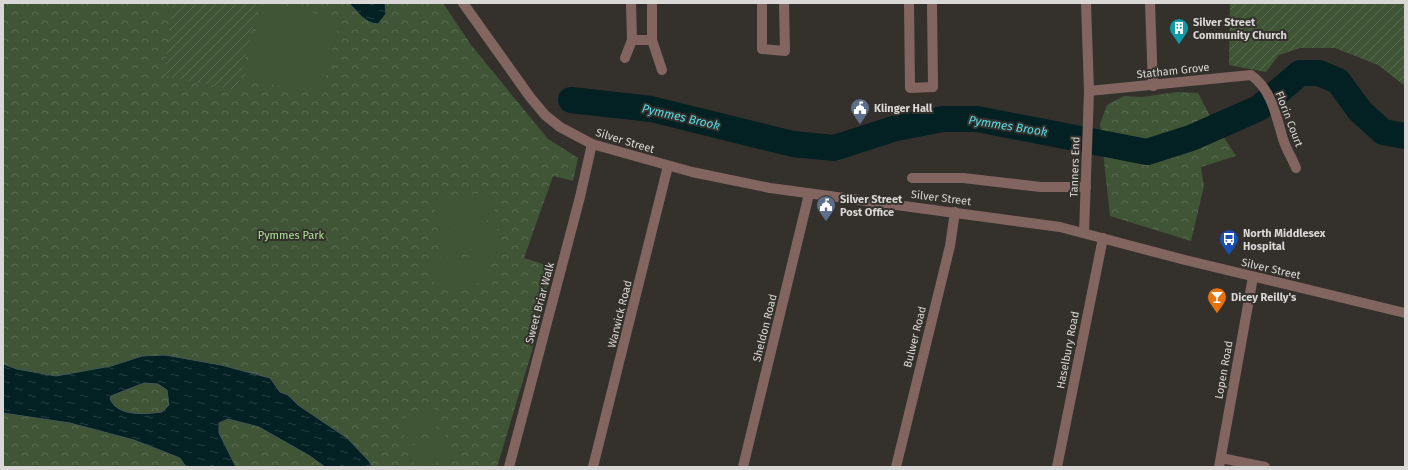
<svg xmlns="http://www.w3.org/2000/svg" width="1408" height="470" viewBox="0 0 1408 470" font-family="'Fira Sans',sans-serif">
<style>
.forest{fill:url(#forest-crowns)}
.garden{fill:url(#garden-furrows)}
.pitch{fill:#3f5536}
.water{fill:url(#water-ripples);stroke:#445758;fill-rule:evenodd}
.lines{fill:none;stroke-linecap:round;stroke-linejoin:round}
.river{stroke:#032022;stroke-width:26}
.minor{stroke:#836560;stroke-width:10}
.labels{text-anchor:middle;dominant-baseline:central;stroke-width:4;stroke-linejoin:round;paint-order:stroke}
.poi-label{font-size:11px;font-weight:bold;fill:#dad8d6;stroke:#34312d;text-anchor:start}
.street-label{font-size:11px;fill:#dad8d6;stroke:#34312d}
.park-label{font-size:11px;fill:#ade395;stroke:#34312d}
.water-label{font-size:12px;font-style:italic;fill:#53dde7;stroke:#34312d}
</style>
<defs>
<pattern id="forest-crowns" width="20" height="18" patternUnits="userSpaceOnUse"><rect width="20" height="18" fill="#3f5536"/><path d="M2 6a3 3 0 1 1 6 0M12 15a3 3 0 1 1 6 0" fill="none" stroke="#5a6d52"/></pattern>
<pattern id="garden-furrows" width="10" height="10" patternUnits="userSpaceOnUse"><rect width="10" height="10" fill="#3f5536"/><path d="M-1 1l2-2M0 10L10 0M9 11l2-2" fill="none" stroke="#5a6d52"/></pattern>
<pattern id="water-ripples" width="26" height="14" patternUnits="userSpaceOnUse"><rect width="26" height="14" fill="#032022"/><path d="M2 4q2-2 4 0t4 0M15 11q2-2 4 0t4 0" fill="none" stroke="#274041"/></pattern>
</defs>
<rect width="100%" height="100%" fill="#34312d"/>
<g class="forest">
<path d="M 3,3 L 443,3 L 471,45 L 548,139 L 578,158 L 573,181 L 553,176 L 524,258 L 552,267 L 532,351 L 497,467 L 3,467 Z"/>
<path d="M 1177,92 L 1198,93 L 1210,116 L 1236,156 L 1201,167 L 1204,186 L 1191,241 L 1110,216 L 1100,124 L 1107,105 L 1124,96 L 1142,97 Z"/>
</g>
<g class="garden">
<path d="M 173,3 L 259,3 L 237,90 L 164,76 Z"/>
<path d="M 1230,3 L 1405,3 L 1405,86 L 1378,65 L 1335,48 L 1300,48 L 1279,55 L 1266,72 L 1229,65 Z"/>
</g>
<g class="pitch">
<path d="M 263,3 L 272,3 L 340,19 L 321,96 L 245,78 Z"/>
<path d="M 492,192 L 496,219 L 438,228 L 434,200 Z"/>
<path d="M 496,222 L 500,249 L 442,258 L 438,230 Z"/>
<path d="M 489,254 L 493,281 L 435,290 L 431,262 Z"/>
<path d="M 434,407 L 441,425 L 405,438 L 399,420 Z"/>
<path d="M 445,434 L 453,456 L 425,467 L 415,467 L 408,447 Z"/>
</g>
<g class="water">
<path d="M 349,3 L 385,3 L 386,14 L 378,24 C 364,23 358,12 349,3 Z"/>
<path d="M 165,355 L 221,365 L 270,378 L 280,392 L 288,395 L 298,405 L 347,438 L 369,461 L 372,467 L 325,467 L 310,456 L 259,427 L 228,419 L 219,423 L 219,433 L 236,467 L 186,467 L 180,458 L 134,440 L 70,423 L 3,413 L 3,364 L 17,369 L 56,376 L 111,366 L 142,356 ZM 144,383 L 158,384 L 167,390 L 169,405 L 162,412 C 145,414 118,417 110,399 L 111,396 Z"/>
</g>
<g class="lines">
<path class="river" d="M 571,100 L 651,109 L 793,144 L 834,148 L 896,128 L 943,119 L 977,119 L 1147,152 L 1191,138 L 1259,108 L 1300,73 L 1319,73 L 1338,81 L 1360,111 L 1383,132 L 1405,136"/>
<g class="minor">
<path d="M 463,3 L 530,97 L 545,115 L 560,127 L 592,144 L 692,172 L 770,188 L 1060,227 L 1185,260 L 1405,313"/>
<path d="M 652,3 L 652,40 L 662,70"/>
<path d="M 762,3 L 762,49 L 785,51 L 784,3"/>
<path d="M 909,3 L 910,88 L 933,87 L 932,3"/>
<path d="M 1150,3 L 1153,86"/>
<path d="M 632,40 L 652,40"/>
<path d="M 625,58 L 632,40 L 631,3"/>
<path d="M 1089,91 L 1251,75 C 1272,90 1276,116 1283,139 C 1286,149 1292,158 1296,168"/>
<path d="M 912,178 L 963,178 L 1041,187 L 1086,187"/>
<path d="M 1084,233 L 1089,91 L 1086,3"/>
<path d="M 1221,458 L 1265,467"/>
<path d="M 509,467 L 580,197 L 592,144"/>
<path d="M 593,467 L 668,166"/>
<path d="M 743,467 L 809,194"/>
<path d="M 896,467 L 950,246 L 955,212"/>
<path d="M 1057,467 L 1103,238"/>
<path d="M 1219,467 L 1253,277"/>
</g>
</g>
<defs>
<symbol id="building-pin" viewBox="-11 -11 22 30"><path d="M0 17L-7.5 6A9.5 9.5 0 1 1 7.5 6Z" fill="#0f9aa8" stroke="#34312d"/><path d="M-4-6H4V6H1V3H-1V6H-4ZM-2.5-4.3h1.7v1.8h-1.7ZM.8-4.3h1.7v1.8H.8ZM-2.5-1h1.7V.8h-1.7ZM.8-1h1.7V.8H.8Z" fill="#fff"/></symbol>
<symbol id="civic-pin" viewBox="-11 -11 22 30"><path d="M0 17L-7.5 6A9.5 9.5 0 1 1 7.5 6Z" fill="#5c6f8a" stroke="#34312d"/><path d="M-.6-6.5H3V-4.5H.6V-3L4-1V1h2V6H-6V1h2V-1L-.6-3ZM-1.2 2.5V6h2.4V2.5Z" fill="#fff"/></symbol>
<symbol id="bus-pin" viewBox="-11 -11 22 30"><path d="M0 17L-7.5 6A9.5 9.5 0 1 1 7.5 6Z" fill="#1a4fb4" stroke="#34312d"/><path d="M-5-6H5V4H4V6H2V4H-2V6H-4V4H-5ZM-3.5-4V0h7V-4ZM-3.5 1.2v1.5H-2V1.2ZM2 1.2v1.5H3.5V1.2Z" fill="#fff"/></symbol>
<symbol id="bar-pin" viewBox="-11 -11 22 30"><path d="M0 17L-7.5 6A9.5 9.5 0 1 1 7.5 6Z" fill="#e8710a" stroke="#34312d"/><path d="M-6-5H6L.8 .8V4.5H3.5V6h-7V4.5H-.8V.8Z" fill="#fff"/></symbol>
</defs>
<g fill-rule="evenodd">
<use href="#building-pin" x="1168" y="17" width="22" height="30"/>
<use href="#civic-pin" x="849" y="97" width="22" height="30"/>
<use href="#civic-pin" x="815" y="194" width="22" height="30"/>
<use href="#bus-pin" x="1218" y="228" width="22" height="30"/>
<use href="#bar-pin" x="1206" y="286" width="22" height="30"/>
</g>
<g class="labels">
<g class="poi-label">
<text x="1193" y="22">Silver Street<tspan x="1193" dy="13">Community Church</tspan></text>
<text x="874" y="108">Klinger Hall</text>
<text x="840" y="199">Silver Street<tspan x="840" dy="13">Post Office</tspan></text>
<text x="1243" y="233">North Middlesex<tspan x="1243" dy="13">Hospital</tspan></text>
<text x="1231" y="297">Dicey Reilly's</text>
</g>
<g class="street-label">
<text transform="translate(1173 71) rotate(-6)">Statham Grove</text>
<text transform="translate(1289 119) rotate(69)">Florin Court</text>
<text transform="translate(625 141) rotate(17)">Silver Street</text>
<text transform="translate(1075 167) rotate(-88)">Tanners End</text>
<text transform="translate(941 198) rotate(7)">Silver Street</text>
<text transform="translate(1271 269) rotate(13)">Silver Street</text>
<text transform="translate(540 303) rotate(-75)">Sweet Briar Walk</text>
<text transform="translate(620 314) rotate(-76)">Warwick Road</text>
<text transform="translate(765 328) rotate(-76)">Sheldon Road</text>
<text transform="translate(915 337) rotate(-76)">Bulwer Road</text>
<text transform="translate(1068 350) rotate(-79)">Haselbury Road</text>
<text transform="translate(1224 370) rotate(-80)">Lopen Road</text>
</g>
<g class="park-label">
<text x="291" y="235">Pymmes Park</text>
</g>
<g class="water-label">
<text transform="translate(681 117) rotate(13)">Pymmes Brook</text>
<text transform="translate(1008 126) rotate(9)">Pymmes Brook</text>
</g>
</g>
<rect width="1408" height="470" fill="none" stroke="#dad8d6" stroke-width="8"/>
</svg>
